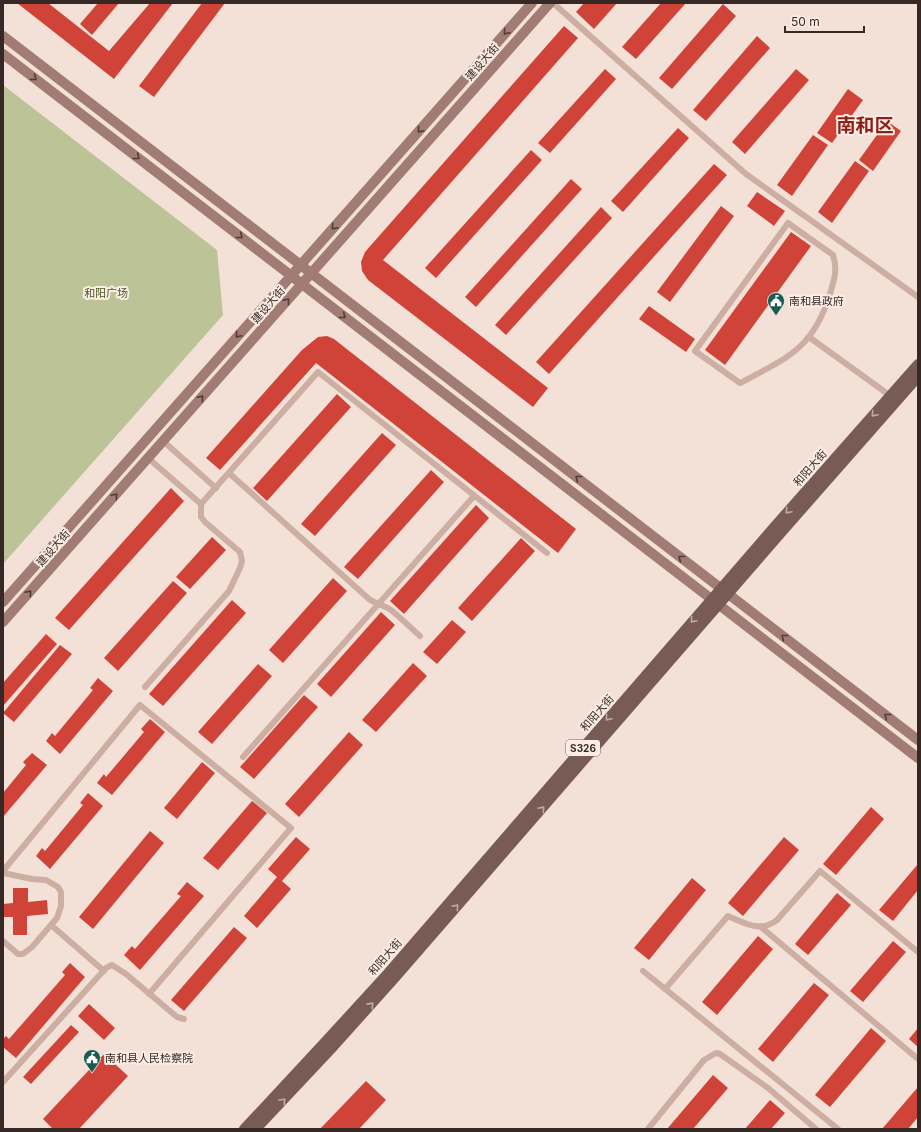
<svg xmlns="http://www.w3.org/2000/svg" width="921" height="1132" viewBox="0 0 921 1132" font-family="Inter,'Noto Sans SC',sans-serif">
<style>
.green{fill:#bcc396}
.building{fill:#d04338}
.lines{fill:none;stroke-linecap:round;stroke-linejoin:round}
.lane{stroke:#ccaea2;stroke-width:6}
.secondary{stroke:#a07c74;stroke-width:10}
.primary{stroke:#795b55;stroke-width:10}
.oneway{stroke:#503d39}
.oneway2{stroke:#c0aba4}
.labels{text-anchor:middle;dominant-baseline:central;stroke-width:4;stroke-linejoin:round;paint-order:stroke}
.shield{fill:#fbece4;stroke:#71635e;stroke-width:1}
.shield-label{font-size:10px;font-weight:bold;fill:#362825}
.street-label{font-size:11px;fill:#362825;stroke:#fbece4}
.park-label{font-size:11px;fill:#4d5627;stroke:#fbece4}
.poi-label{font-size:11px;fill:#362825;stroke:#fbece4;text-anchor:start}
.town-label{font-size:19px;font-weight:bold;fill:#8b2018;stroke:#fbece4}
</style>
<rect width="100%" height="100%" fill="#f3e1d7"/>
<path class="green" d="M 3,85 L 217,250 L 223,315 L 3,564 Z"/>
<g class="building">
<path d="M 17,3 L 48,3 L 109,51 L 150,3 L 173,3 L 114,79 Z"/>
<path d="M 98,3 L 119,3 L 92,35 L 80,24 Z"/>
<path d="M 202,3 L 225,3 L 154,97 L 139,86 Z"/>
<path d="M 584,3 L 617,3 L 594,29 L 576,12 Z"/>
<path d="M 661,3 L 686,3 L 636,59 L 622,47 Z"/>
<path d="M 723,4 L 736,16 L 672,89 L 659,78 Z"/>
<path d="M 564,26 L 578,38 L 383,260 L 548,388 L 533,407 L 368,280 L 362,271 L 361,262 L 365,252 Z"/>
<path d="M 757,36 L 770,48 L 706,121 L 693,110 Z"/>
<path d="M 605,69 L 616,79 L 550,153 L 538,143 Z"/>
<path d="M 796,69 L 809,80 L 745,154 L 732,142 Z"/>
<path d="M 848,89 L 863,100 L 832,143 L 817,133 Z"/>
<path d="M 887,121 L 901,131 L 873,171 L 859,160 Z"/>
<path d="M 678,128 L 689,138 L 623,212 L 611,201 Z"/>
<path d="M 813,135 L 828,145 L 792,196 L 777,185 Z"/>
<path d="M 531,150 L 542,160 L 436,278 L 425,268 Z"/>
<path d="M 855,161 L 869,171 L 832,223 L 818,212 Z"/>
<path d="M 714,164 L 727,175 L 549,374 L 536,362 Z"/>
<path d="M 571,179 L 582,189 L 476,307 L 465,297 Z"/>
<path d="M 757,192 L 785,211 L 774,226 L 747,206 Z"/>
<path d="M 721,206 L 734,216 L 670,302 L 657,292 Z"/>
<path d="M 601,207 L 612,218 L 506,335 L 495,325 Z"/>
<path d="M 791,232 L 811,246 L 725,365 L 705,350 Z"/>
<path d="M 649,306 L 695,339 L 686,352 L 639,319 Z"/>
<path d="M 327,336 L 334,339 L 576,529 L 558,553 L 316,363 L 220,470 L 206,458 L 302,350 L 318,337 Z"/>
<path d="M 337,394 L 351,407 L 267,501 L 253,488 Z"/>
<path d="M 382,433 L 396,445 L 315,536 L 301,524 Z"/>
<path d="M 431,470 L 444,482 L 358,579 L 344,567 Z"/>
<path d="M 171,488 L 184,501 L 69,630 L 55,618 Z"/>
<path d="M 476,505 L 489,518 L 404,614 L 390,601 Z"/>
<path d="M 212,537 L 226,550 L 190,589 L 176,577 Z"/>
<path d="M 521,538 L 535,551 L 472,621 L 458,608 Z"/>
<path d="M 333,578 L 347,591 L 283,663 L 269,650 Z"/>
<path d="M 173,581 L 187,593 L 118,671 L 104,658 Z"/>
<path d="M 232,600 L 246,613 L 163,706 L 149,694 Z"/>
<path d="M 381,612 L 395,625 L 331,697 L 317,684 Z"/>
<path d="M 452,620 L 466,632 L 437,664 L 423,652 Z"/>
<path d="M 46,634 L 57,644 L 3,706 L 3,683 Z"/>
<path d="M 60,645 L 72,654 L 14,722 L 3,713 Z"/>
<path d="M 413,663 L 427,676 L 376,732 L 362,720 Z"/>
<path d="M 258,664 L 272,676 L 212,744 L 198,732 Z"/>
<path d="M 98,678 L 113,691 L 60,754 L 46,741 L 52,733 L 55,736 L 93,690 L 90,688 Z"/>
<path d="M 304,695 L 318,707 L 254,779 L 240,767 Z"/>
<path d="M 150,719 L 165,732 L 112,795 L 97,783 L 104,774 L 106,777 L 144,732 L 141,729 Z"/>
<path d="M 349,732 L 363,745 L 299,817 L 285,804 Z"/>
<path d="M 32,753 L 47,765 L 3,817 L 3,793 L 26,765 L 23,762 Z"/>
<path d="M 202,762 L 215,773 L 177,819 L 164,808 Z"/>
<path d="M 88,793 L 103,806 L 50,869 L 36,856 L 42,848 L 45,851 L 83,805 L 80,803 Z"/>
<path d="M 252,801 L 267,813 L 218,870 L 203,858 Z"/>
<path d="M 871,807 L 884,819 L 836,875 L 823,864 Z"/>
<path d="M 150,831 L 164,843 L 93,929 L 79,917 Z"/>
<path d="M 296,837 L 310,849 L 282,881 L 291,889 L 257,928 L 244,916 L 277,877 L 268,869 Z"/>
<path d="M 784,837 L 799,850 L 743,916 L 728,903 Z"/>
<path d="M 918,864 L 918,890 L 893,921 L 879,910 Z"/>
<path d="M 692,878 L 706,890 L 649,960 L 634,948 Z"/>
<path d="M 187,882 L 204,896 L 140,970 L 124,955 L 132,946 L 135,949 L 181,896 L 177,894 Z"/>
<path d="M 13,888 L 28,888 L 28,902 L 47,900 L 48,914 L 27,916 L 27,935 L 13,935 L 13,917 L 3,917 L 3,904 L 13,903 Z"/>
<path d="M 837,893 L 851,905 L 808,955 L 795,944 Z"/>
<path d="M 234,927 L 247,938 L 184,1011 L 171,1000 Z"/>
<path d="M 758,936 L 773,949 L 717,1015 L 702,1002 Z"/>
<path d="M 893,941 L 906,952 L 863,1002 L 850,991 Z"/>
<path d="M 70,963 L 85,977 L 16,1058 L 3,1047 L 3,1039 L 6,1036 L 9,1039 L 65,975 L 62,972 Z"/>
<path d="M 814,983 L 829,995 L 773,1062 L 758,1049 Z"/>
<path d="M 89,1004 L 115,1028 L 104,1040 L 78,1016 Z"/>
<path d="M 71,1025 L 79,1032 L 31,1084 L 23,1077 Z"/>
<path d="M 871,1028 L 886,1041 L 830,1107 L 815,1095 Z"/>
<path d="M 918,1028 L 918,1047 L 909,1039 Z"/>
<path d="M 104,1054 L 128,1076 L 79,1129 L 53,1129 L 43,1119 Z"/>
<path d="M 713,1075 L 728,1088 L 693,1129 L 667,1129 Z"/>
<path d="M 366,1081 L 386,1100 L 359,1129 L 320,1129 Z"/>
<path d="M 918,1087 L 918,1117 L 908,1129 L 882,1129 Z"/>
<path d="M 770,1100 L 785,1113 L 771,1129 L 745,1129 Z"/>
</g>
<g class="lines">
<g class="lane">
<path d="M 553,3 L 746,174 L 918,297"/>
<path d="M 788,223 L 833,255 C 838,270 834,280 830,294 C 813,349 787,358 740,383 L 695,351 Z"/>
<path d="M 809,337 L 892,397"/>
<path d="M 163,441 L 216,488"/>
<path d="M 148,458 L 201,504"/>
<path d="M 229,473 L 369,599 C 376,604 384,605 391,610 C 401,618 411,628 420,636"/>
<path d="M 145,687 L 229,591 L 240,568 L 242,561 L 240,552 L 205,522 L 201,517 L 201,504 L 318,372 L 547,553"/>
<path d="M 243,757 L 474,496"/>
<path d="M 3,871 L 140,705 L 291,828 L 149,994"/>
<path d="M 3,873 L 32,879 L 46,880 L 58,887 L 61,892 L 61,906 L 57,918 L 32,947 L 23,954 L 18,954 L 3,941"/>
<path d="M 51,925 L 104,971"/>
<path d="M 761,927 L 918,1059"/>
<path d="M 643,971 L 838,1129"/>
<path d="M 665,989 L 728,916 C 744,923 761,933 777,920 L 820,871 L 918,952"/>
<path d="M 3,1082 L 106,968 L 112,965 L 126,974 L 177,1017 L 184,1019"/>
<path d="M 648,1129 L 704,1060 L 716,1053 L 720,1054 L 768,1088 L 816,1129"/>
</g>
<g class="secondary">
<path d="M 3,36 L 918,740"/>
<path d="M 3,54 L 918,758"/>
<path d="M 3,602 L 532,3"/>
<path d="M 3,622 L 550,3"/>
</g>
<g class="primary">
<path d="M 244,1129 L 325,1042 L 388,973 L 774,527 L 918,364"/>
<path d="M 256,1129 L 332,1048 L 394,979 L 781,533 L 918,377"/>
</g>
</g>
<defs><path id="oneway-chevron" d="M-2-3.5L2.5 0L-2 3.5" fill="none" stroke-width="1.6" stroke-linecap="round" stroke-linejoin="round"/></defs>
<g class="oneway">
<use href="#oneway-chevron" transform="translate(506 32) rotate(131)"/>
<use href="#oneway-chevron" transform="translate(34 78) rotate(38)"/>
<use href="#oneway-chevron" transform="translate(420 130) rotate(131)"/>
<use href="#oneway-chevron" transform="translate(137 157) rotate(38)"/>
<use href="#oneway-chevron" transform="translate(334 227) rotate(131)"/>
<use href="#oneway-chevron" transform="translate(240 236) rotate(38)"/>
<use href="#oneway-chevron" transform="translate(287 301) rotate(-49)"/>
<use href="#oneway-chevron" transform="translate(343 316) rotate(38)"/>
<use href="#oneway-chevron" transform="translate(238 335) rotate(131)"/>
<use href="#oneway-chevron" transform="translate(201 398) rotate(-49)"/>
<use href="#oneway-chevron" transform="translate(578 478) rotate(-142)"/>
<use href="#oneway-chevron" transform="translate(115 496) rotate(-49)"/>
<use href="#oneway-chevron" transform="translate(681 558) rotate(-142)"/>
<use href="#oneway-chevron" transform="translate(29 593) rotate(-49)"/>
<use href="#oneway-chevron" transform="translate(784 637) rotate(-142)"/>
<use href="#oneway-chevron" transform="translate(887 716) rotate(-142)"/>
</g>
<g class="oneway2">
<use href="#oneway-chevron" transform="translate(874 414) rotate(131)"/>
<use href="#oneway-chevron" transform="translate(788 511) rotate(131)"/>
<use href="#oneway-chevron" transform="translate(693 620) rotate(131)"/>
<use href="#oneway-chevron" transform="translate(608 718) rotate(131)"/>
<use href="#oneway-chevron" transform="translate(542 809) rotate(-49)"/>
<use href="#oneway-chevron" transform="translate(456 907) rotate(-49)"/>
<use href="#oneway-chevron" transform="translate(371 1005) rotate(-48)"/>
<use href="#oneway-chevron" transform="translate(283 1101) rotate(-47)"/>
</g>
<defs>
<symbol id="civic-pin" viewBox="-11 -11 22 30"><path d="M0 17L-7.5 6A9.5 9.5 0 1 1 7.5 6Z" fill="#185b54" stroke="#fbece4"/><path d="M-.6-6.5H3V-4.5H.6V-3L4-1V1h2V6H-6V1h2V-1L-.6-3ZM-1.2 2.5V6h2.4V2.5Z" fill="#fff"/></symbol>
</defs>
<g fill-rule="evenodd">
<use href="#civic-pin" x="766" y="291" width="20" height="27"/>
<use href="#civic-pin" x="82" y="1048" width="20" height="27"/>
</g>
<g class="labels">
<rect class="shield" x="566" y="740" width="34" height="16" rx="3"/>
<g class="shield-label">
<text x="583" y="748">S326</text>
</g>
<g class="street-label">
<text transform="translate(482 62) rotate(-49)">建设大街</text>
<text transform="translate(268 305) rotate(-49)">建设大街</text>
<text transform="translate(810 468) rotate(-49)">和阳大街</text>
<text transform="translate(53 548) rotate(-49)">建设大街</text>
<text transform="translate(597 713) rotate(-49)">和阳大街</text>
<text transform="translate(385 957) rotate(-49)">和阳大街</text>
</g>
<g class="park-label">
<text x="106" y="293">和阳广场</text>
</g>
<g class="poi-label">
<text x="789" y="301">南和县政府</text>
<text x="105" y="1058">南和县人民检察院</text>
</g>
<g class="town-label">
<text x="865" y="125">南和区</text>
</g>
</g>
<rect width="921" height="1132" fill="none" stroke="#362825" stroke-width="8"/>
<path d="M785 26v6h79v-6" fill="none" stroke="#362825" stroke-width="2"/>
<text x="791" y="26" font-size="12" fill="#362825" stroke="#fbece4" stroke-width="3" paint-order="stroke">50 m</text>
</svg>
